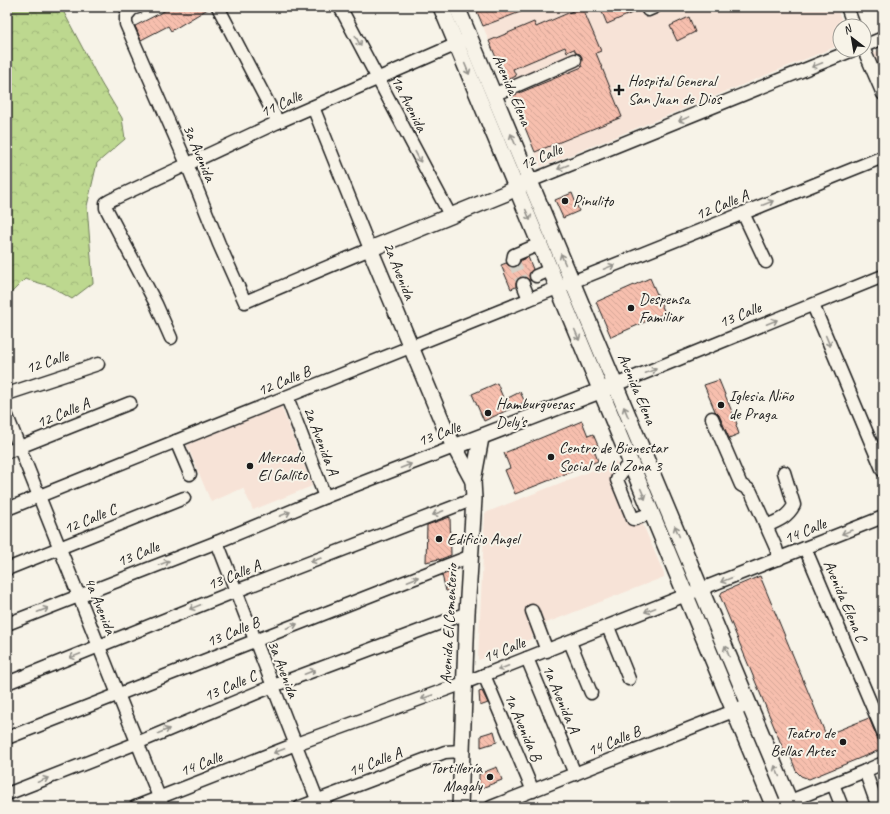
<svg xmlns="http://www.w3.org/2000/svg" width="890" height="814" viewBox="0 0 890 814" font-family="Caveat,sans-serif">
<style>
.built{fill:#f7e3d7}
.forest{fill:url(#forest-crowns);stroke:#6c7a56}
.building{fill:url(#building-back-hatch);stroke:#1c1c1c}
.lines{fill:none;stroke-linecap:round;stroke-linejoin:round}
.minor-tunnel{stroke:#d6d3c9;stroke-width:12;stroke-dasharray:12 6;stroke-linecap:butt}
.minor-casing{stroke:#1c1c1c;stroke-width:15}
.major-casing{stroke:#1c1c1c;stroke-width:18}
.minor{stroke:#f7f3e8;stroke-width:12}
.major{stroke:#f7f3e8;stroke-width:15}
.oneway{stroke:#94928c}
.poi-dot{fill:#1c1c1c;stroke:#f7f3e8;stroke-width:1.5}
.labels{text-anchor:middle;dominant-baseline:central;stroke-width:4;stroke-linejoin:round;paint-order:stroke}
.poi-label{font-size:16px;fill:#1c1c1c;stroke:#f7f3e8;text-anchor:start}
.street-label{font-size:16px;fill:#1c1c1c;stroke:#f7f3e8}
</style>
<defs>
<pattern id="forest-crowns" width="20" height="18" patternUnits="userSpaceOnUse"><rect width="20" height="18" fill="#bdd88f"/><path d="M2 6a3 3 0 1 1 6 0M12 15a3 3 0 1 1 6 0" fill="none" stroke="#a2b97b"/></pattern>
<pattern id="building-back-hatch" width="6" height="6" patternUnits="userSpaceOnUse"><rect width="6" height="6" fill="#f7bfae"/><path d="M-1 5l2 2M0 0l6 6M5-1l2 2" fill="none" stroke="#d3a495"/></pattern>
</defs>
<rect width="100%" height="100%" fill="#f7f3e8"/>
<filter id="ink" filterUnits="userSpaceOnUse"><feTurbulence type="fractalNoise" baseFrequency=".025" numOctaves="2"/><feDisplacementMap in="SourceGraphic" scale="8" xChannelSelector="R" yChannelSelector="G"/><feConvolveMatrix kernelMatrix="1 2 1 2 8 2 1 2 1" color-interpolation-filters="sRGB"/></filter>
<g filter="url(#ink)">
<g class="built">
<path d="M 475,7 L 836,7 L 844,26 L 840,26 L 840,45 L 541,167 Z"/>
<path d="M 880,50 L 883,51 L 883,80 L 873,55 L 873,53 Z"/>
<path d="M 281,406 L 312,486 L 253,510 L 243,488 L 211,502 L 187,445 Z"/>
<path d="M 616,461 L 664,574 L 664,577 L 531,629 L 533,635 L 531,639 L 479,660 L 478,659 L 485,513 Z"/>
</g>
<path class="forest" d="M 7,7 L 61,7 L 101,83 L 122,118 L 125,139 L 97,163 L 87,206 L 93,283 L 72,299 L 50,286 L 25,279 L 7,297 Z"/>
<g class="building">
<path d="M 172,7 L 211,7 L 171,31 L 168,26 L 141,40 L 135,26 Z"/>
<path d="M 475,7 L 531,7 L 531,8 L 483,26 Z"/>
<path d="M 582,7 L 601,51 L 596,53 L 622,117 L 535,152 L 512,96 L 582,67 L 581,65 L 582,57 L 580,54 L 576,53 L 574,49 L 567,52 L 565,47 L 513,69 L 516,76 L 506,81 L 489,41 L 534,22 L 536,27 Z"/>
<path d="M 600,7 L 641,7 L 641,9 L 607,24 Z"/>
<path d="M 689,17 L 695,32 L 677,41 L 670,26 Z"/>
<path d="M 572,193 L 579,211 L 563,218 L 555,200 Z"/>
<path d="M 528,257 L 533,269 L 529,275 L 531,281 L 524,277 L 520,277 L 516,283 L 516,287 L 511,289 L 501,265 L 506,263 L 511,267 L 515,267 L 519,265 L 521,260 Z"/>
<path d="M 650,278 L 665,313 L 611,337 L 596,302 Z"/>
<path d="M 719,380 L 737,424 L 736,425 L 739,434 L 729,438 L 719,415 L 715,411 L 704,385 Z"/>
<path d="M 497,383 L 504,400 L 520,392 L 525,402 L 484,421 L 472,394 Z"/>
<path d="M 582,421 L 588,436 L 593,434 L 599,448 L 594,450 L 598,461 L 515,494 L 505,470 L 510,468 L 504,453 Z"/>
<path d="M 450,517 L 451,555 L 439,560 L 439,559 L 426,562 L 427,525 Z"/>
<path d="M 450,572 L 454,590 L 446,591 L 442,575 Z"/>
<path d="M 760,576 L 826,735 L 869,718 L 882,749 L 809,779 L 801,776 L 796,771 L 789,752 L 784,751 L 720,596 L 722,592 Z"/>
<path d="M 482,691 L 488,703 L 480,706 L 479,692 Z"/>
<path d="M 494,731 L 497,742 L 481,747 L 481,735 Z"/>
<path d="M 497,767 L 502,780 L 479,789 L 479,774 Z"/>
</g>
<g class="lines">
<path class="minor-tunnel" d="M 513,260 L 523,284"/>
<defs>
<g id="minor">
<path d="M 138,7 L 132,9 L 126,16 L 126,24 L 187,164 L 219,244 L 245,302 L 370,249 L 313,107"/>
<path d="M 218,7 L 278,122"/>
<path d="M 340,7 L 450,215"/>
<path d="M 847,7 L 854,26"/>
<path d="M 648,10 L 655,7"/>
<path d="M 864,46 L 883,38"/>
<path d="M 864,50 L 883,94"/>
<path d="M 494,94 L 511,88 L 575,60"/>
<path d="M 530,181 L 853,50"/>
<path d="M 743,213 L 766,262"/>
<path d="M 513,260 L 514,255 L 540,244"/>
<path d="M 536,276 L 550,270"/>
<path d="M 523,284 L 529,299"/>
<path d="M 813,305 L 883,471"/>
<path d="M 171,338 L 156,304 L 106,208 L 106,203 L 111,200 L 278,122 L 464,41"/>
<path d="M 615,385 L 883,276"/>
<path d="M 7,394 L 98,364"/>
<path d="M 287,397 L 325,497"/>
<path d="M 7,416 L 163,807"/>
<path d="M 712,418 L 741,485 L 748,489 L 751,492 L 776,548 L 779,559"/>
<path d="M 176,441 L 190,474"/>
<path d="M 7,452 L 130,403"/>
<path d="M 630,462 C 626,468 618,475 617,480 L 633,519 L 635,519 L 651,513"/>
<path d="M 7,509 L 883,157"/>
<path d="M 766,526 C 778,521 788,517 794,505 L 784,472"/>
<path d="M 217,542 L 320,807"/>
<path d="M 805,548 L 883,732"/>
<path d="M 7,569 L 184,498"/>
<path d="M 532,611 L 547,651"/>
<path d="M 7,624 L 217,542 L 325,497 L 454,447"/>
<path d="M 608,627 L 629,679"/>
<path d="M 570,642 L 591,693"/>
<path d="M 527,658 L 575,774"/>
<path d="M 484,675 L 533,791"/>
<path d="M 7,683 L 236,591 L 474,499"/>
<path d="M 7,738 L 471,556"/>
<path d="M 865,771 L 878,807"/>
<path d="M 833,784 L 842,807"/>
<path d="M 7,794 L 137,743 L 273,686 L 467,613"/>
<path d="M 135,807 L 296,744 L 464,683 L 883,517"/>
<path d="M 300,807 L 445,752 L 461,751"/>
<path d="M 491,807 L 741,708"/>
<path d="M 775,807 L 865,771 L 883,763"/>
</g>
<g id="major">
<path d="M 441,7 L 774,807"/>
<path d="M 457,7 C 569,274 680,541 792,807"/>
<path d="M 454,447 L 610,387"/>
<path d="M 473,481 L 481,438"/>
<path d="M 460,807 L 467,613 L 474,499 L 473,481 L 447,433 L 370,249 L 504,194 L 525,183"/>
</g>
</defs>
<use href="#minor" class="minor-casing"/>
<use href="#major" class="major-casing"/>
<use href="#minor" class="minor"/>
<use href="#major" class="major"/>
</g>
<defs><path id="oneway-shaft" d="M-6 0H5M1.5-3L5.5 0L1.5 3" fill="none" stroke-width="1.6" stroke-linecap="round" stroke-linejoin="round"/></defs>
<g class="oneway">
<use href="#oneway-shaft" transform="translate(358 41) rotate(62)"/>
<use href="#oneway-shaft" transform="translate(817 65) rotate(158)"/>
<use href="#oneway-shaft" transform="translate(467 69) rotate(67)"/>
<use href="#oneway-shaft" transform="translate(684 119) rotate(158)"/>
<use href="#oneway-shaft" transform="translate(513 139) rotate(-113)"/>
<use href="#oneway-shaft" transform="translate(418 157) rotate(62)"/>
<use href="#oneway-shaft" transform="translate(563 167) rotate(158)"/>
<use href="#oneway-shaft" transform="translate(768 203) rotate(-22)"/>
<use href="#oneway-shaft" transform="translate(528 215) rotate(67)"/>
<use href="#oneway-shaft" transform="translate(563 259) rotate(-113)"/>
<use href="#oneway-shaft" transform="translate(609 267) rotate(-22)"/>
<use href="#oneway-shaft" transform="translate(772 322) rotate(-22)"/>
<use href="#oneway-shaft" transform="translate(577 335) rotate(67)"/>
<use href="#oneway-shaft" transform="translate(828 341) rotate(67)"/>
<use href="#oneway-shaft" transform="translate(651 371) rotate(-22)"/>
<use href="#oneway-shaft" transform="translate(626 412) rotate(-113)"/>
<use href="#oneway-shaft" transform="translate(406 466) rotate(-21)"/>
<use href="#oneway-shaft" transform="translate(643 494) rotate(67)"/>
<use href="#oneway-shaft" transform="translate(438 513) rotate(159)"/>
<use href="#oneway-shaft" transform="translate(285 514) rotate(-22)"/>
<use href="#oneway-shaft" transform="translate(677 531) rotate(-113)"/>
<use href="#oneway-shaft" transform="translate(847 532) rotate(158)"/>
<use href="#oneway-shaft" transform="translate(316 560) rotate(159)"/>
<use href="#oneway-shaft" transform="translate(164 563) rotate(-22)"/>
<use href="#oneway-shaft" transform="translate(413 579) rotate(-21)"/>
<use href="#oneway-shaft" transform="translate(726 580) rotate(158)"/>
<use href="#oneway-shaft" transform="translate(195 607) rotate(158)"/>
<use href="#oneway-shaft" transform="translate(43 610) rotate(-21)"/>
<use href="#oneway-shaft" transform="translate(650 610) rotate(159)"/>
<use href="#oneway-shaft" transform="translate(292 626) rotate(-21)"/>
<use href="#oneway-shaft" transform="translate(727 651) rotate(-112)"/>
<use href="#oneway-shaft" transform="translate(75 656) rotate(158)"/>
<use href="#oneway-shaft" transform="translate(503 668) rotate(158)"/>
<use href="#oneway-shaft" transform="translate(310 672) rotate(-21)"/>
<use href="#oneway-shaft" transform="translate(427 697) rotate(160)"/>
<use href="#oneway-shaft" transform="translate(164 731) rotate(-23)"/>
<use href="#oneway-shaft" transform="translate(279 751) rotate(159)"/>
<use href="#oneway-shaft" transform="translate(777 771) rotate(-113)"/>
<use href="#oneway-shaft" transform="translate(43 780) rotate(-22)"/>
</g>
</g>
<g class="poi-dot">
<path d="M617 84h4v4h4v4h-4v4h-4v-4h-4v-4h4z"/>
<circle cx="565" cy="201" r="4"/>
<circle cx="631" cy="308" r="4"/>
<circle cx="721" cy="405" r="4"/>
<circle cx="488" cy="413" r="4"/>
<circle cx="551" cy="457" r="4"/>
<circle cx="250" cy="466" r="4"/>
<circle cx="439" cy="539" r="4"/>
<circle cx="843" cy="742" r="4"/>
<circle cx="490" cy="777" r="4"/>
</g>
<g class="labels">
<g class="poi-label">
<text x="628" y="81">Hospital General<tspan x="628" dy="18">San Juan de Dios</tspan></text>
<text x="573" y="201">Pinulito</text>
<text x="639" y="299">Despensa<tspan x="639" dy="18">Familiar</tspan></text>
<text x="729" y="396">Iglesia Niño<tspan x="729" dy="18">de Praga</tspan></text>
<text x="496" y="404">Hamburguesas<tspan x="496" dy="18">Dely's</tspan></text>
<text x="559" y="448">Centro de Bienestar<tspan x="559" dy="18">Social de la Zona 3</tspan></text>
<text x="258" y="457">Mercado<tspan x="258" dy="18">El Gallito</tspan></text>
<text x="447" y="539">Edificio Angel</text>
<text x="835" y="733" text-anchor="end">Teatro de<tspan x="835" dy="18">Bellas Artes</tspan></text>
<text x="482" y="768" text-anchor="end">Tortillería<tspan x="482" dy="18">Magaly</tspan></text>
</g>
<g class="street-label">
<text transform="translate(512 90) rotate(67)">Avenida Elena</text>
<text transform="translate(281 104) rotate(-24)">11 Calle</text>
<text transform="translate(409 104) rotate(63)">1a Avenida</text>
<text transform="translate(199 153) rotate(67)">3a Avenida</text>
<text transform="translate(541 157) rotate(-23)">12 Calle</text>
<text transform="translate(722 205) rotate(-22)">12 Calle A</text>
<text transform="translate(399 271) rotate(68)">2a Avenida</text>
<text transform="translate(740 315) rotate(-22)">13 Calle</text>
<text transform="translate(47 362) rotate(-18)">12 Calle</text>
<text transform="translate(284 381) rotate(-22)">12 Calle B</text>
<text transform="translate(637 389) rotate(67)">Avenida Elena</text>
<text transform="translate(63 413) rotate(-22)">12 Calle A</text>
<text transform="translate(439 434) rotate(-20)">13 Calle</text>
<text transform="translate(321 441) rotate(69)">2a Avenida A</text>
<text transform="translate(90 519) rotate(-22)">12 Calle C</text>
<text transform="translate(805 531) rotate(-22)">14 Calle</text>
<text transform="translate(138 554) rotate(-22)">13 Calle</text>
<text transform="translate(234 575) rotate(-22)">13 Calle A</text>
<text transform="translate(845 601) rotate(67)">Avenida Elena C</text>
<text transform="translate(100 606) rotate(68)">4a Avenida</text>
<text transform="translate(449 624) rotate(-87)">Avenida El Cementerio</text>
<text transform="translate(233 632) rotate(-22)">13 Calle B</text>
<text transform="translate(504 650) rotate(-22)">14 Calle</text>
<text transform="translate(283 669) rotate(69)">3a Avenida</text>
<text transform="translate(230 686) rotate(-23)">13 Calle C</text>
<text transform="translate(561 699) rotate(67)">1a Avenida A</text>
<text transform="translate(523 727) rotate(67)">1a Avenida B</text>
<text transform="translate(614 741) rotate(-22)">14 Calle B</text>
<text transform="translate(375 762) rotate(-21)">14 Calle A</text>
<text transform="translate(201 764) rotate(-21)">14 Calle</text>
</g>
</g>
<rect width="890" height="814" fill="none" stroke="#f7f3e8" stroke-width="24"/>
<rect x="12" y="12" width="866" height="790" fill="none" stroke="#1c1c1c" stroke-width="1.5" filter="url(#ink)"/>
<g transform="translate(852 38) rotate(329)"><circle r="19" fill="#f7f3e8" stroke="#9f9d96"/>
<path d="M0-3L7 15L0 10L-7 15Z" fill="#1c1c1c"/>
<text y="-6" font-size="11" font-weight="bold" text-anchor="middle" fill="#1c1c1c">N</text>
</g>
</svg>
